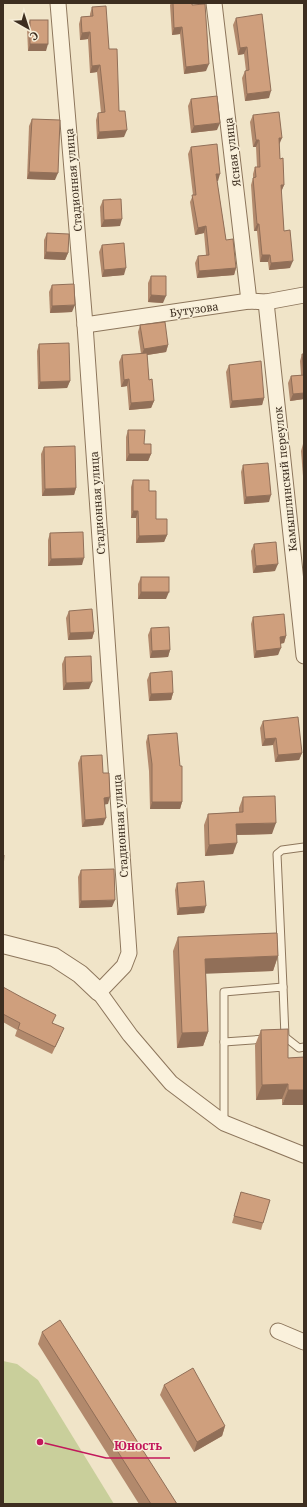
<svg xmlns="http://www.w3.org/2000/svg" width="307" height="1507" viewBox="0 0 307 1507" font-family="'Noto Serif',serif">
<style>
.park{fill:#c9cf9b}
.lines{fill:none;stroke-linecap:round;stroke-linejoin:round}
.service-casing{stroke:#8d765c;stroke-width:9}
.minor-casing{stroke:#8d765c;stroke-width:17}
.tertiary-casing{stroke:#8d765c;stroke-width:20}
.service{stroke:#faf1dc;stroke-width:7}
.minor{stroke:#faf1dc;stroke-width:15}
.tertiary{stroke:#faf1dc;stroke-width:18}
.wall{fill:#b2896c}
.shaded-wall{fill:#916f58}
.building{fill:#cf9f7d;stroke:#916f58}
.labels{text-anchor:middle;dominant-baseline:central;stroke-width:3;stroke-linejoin:round;paint-order:stroke}
.street-label{font-size:11px;fill:#3d2e20;stroke:#f7eed8}
.leader{fill:none;stroke:#c2185b;stroke-width:1.5}
.callout-dot{fill:#c2185b;stroke:#f7eed8;stroke-width:1.5}
.callout-label{font-size:12px;text-anchor:middle;font-weight:bold;fill:#c2185b;stroke:#f7eed8;stroke-width:3;stroke-linejoin:round;paint-order:stroke}
</style>
<rect width="100%" height="100%" fill="#f0e4c8"/>
<path class="park" d="M 3,1361 L 17,1364 L 38,1380 L 114,1504 L 3,1504 Z"/>
<g class="lines">
<defs>
<g id="service">
<path d="M 283,987 L 277,854 L 282,850 L 304,847"/>
<path d="M 282,1037 L 285,1037 L 299,1048 L 304,1047"/>
<path d="M 224,1042 L 265,1039"/>
<path d="M 224,1122 L 224,992 L 283,987 L 285,1037"/>
</g>
<g id="minor">
<path d="M 58,3 L 85,325 L 129,953 L 124,966 L 99,992 L 130,1035 L 171,1083 L 224,1123 L 304,1155"/>
<path d="M 214,3 L 249,301"/>
<path d="M 266,302 L 304,656"/>
<path d="M 85,325 L 249,301 L 266,302 L 304,295"/>
<path d="M 278,1331 L 304,1342"/>
</g>
<path id="tertiary" d="M 3,944 L 54,957 L 80,974 L 99,992"/>
</defs>
<use href="#service" class="service-casing"/>
<use href="#minor" class="minor-casing"/>
<use href="#tertiary" class="tertiary-casing"/>
<use href="#service" class="service"/>
<use href="#minor" class="minor"/>
<use href="#tertiary" class="tertiary"/>
</g>
<g class="wall">
<path d="M 171,3 L 192,3 L 206,71 L 184,74 L 180,34 L 172,35 L 170,5 Z"/>
<path d="M 92,7 L 109,49 L 119,111 L 124,137 L 97,139 L 96,120 L 98,113 L 101,113 L 97,72 L 90,73 L 88,39 L 80,40 L 79,24 L 81,17 L 90,16 L 90,14 Z"/>
<path d="M 236,18 L 269,98 L 245,101 L 242,78 L 245,71 L 246,71 L 244,54 L 238,55 L 233,25 Z"/>
<path d="M 30,20 L 46,51 L 28,51 L 27,27 Z"/>
<path d="M 191,99 L 217,130 L 191,133 L 188,106 Z"/>
<path d="M 253,115 L 279,144 L 280,159 L 284,185 L 281,192 L 284,231 L 290,268 L 269,270 L 268,262 L 260,262 L 257,231 L 254,231 L 251,185 L 253,178 L 253,174 L 255,167 L 257,167 L 256,147 L 253,147 L 250,122 Z"/>
<path d="M 32,119 L 55,180 L 27,179 L 29,126 Z"/>
<path d="M 191,147 L 218,181 L 217,181 L 226,240 L 236,268 L 234,275 L 197,278 L 195,263 L 198,256 L 206,255 L 204,233 L 195,235 L 190,202 L 193,195 L 188,154 Z"/>
<path d="M 103,200 L 120,226 L 101,227 L 100,207 Z"/>
<path d="M 47,233 L 68,253 L 65,260 L 44,259 L 44,240 Z"/>
<path d="M 102,245 L 124,275 L 102,277 L 99,252 Z"/>
<path d="M 151,276 L 163,303 L 148,302 L 148,283 Z"/>
<path d="M 52,285 L 72,312 L 50,313 L 49,292 Z"/>
<path d="M 140,325 L 168,345 L 166,352 L 147,355 L 149,380 L 154,401 L 151,408 L 129,410 L 127,386 L 121,387 L 119,362 L 122,355 L 141,354 L 138,332 Z"/>
<path d="M 39,344 L 70,381 L 67,388 L 38,389 L 37,351 Z"/>
<path d="M 302,354 L 304,354 L 304,399 L 290,401 L 288,383 L 291,376 L 301,375 L 300,361 Z"/>
<path d="M 229,365 L 264,398 L 262,405 L 230,408 L 226,372 Z"/>
<path d="M 128,430 L 144,444 L 151,454 L 148,461 L 126,461 L 126,437 Z"/>
<path d="M 303,444 L 304,444 L 304,476 L 303,476 L 301,451 Z"/>
<path d="M 44,447 L 76,488 L 74,495 L 42,496 L 41,454 Z"/>
<path d="M 243,465 L 269,502 L 244,504 L 241,472 Z"/>
<path d="M 133,480 L 149,491 L 156,519 L 167,535 L 164,542 L 136,543 L 136,518 L 131,518 L 131,487 Z"/>
<path d="M 50,533 L 82,565 L 48,566 L 48,540 Z"/>
<path d="M 254,544 L 275,571 L 253,573 L 251,551 Z"/>
<path d="M 141,577 L 166,599 L 138,599 L 138,584 Z"/>
<path d="M 69,611 L 94,632 L 92,639 L 68,640 L 66,618 Z"/>
<path d="M 253,617 L 286,636 L 284,643 L 280,644 L 278,655 L 254,658 L 251,624 Z"/>
<path d="M 151,628 L 170,650 L 168,657 L 150,658 L 148,635 Z"/>
<path d="M 65,657 L 89,689 L 63,690 L 62,664 Z"/>
<path d="M 150,673 L 173,693 L 171,700 L 149,701 L 147,680 Z"/>
<path d="M 263,721 L 302,753 L 299,760 L 275,762 L 273,745 L 262,746 L 260,728 Z"/>
<path d="M 148,735 L 182,802 L 180,809 L 150,809 L 149,771 L 146,742 Z"/>
<path d="M 81,756 L 103,773 L 108,804 L 105,804 L 103,825 L 82,827 L 78,763 Z"/>
<path d="M 243,797 L 272,834 L 236,835 L 233,854 L 205,856 L 204,825 L 208,814 L 239,812 L 239,808 Z"/>
<path d="M 81,870 L 112,907 L 79,908 L 78,877 Z"/>
<path d="M 177,883 L 204,913 L 177,915 L 175,890 Z"/>
<path d="M 178,937 L 278,956 L 273,971 L 206,973 L 208,1032 L 203,1046 L 177,1048 L 173,951 Z"/>
<path d="M 3,987 L 53,1023 L 61,1035 L 52,1054 L 15,1036 L 17,1030 L 3,1022 Z"/>
<path d="M 261,1030 L 288,1058 L 304,1057 L 282,1105 L 282,1099 L 256,1100 L 255,1045 Z"/>
<path d="M 241,1192 L 263,1223 L 261,1230 L 232,1223 Z"/>
<path d="M 42,1332 L 177,1504 L 139,1504 L 38,1344 Z"/>
<path d="M 164,1385 L 225,1426 L 222,1436 L 194,1452 L 160,1395 Z"/>
</g>
<g class="shaded-wall">
<path d="M 182,27 L 180,34 L 172,35 L 174,28 Z"/>
<path d="M 90,32 L 88,39 L 80,40 L 82,33 Z"/>
<path d="M 30,44 L 48,44 L 46,51 L 28,51 Z"/>
<path d="M 247,47 L 244,54 L 238,55 L 240,48 Z"/>
<path d="M 209,64 L 206,71 L 184,74 L 186,67 Z"/>
<path d="M 100,65 L 97,72 L 90,73 L 92,66 Z"/>
<path d="M 271,91 L 269,98 L 245,101 L 247,94 Z"/>
<path d="M 220,123 L 217,130 L 191,133 L 194,126 Z"/>
<path d="M 127,130 L 124,137 L 97,139 L 99,132 Z"/>
<path d="M 279,138 L 282,138 L 279,145 Z"/>
<path d="M 256,140 L 259,140 L 256,147 L 253,147 Z"/>
<path d="M 29,172 L 58,173 L 55,180 L 27,179 Z"/>
<path d="M 216,174 L 220,174 L 218,181 L 213,181 Z"/>
<path d="M 281,185 L 284,185 L 281,192 Z"/>
<path d="M 122,219 L 120,226 L 101,227 L 104,220 Z"/>
<path d="M 257,224 L 259,224 L 257,231 L 254,231 Z"/>
<path d="M 206,226 L 204,233 L 195,235 L 198,228 Z"/>
<path d="M 46,252 L 68,253 L 65,260 L 44,259 Z"/>
<path d="M 262,255 L 270,255 L 268,262 L 260,262 Z"/>
<path d="M 293,261 L 290,268 L 269,270 L 271,263 Z"/>
<path d="M 126,268 L 124,275 L 102,277 L 104,270 Z"/>
<path d="M 236,268 L 234,275 L 197,278 L 199,271 Z"/>
<path d="M 151,295 L 166,296 L 163,303 L 148,302 Z"/>
<path d="M 75,305 L 72,312 L 50,313 L 52,306 Z"/>
<path d="M 168,345 L 166,352 L 141,356 L 144,349 Z"/>
<path d="M 129,379 L 127,386 L 121,387 L 124,380 Z"/>
<path d="M 70,381 L 67,388 L 38,389 L 40,382 Z"/>
<path d="M 304,393 L 304,399 L 290,401 L 293,394 Z"/>
<path d="M 264,398 L 262,405 L 230,408 L 232,401 Z"/>
<path d="M 154,401 L 151,408 L 129,410 L 131,403 Z"/>
<path d="M 129,454 L 151,454 L 148,461 L 126,461 Z"/>
<path d="M 76,488 L 74,495 L 42,496 L 45,489 Z"/>
<path d="M 271,495 L 269,502 L 244,504 L 246,497 Z"/>
<path d="M 133,511 L 138,511 L 136,518 L 131,518 Z"/>
<path d="M 167,535 L 164,542 L 136,543 L 139,536 Z"/>
<path d="M 84,558 L 82,565 L 48,566 L 51,559 Z"/>
<path d="M 278,564 L 275,571 L 253,573 L 256,566 Z"/>
<path d="M 141,592 L 169,592 L 166,599 L 138,599 Z"/>
<path d="M 94,632 L 92,639 L 68,640 L 70,633 Z"/>
<path d="M 286,636 L 284,643 L 277,644 L 280,637 Z"/>
<path d="M 281,648 L 278,655 L 254,658 L 256,651 Z"/>
<path d="M 170,650 L 168,657 L 150,658 L 152,651 Z"/>
<path d="M 92,682 L 89,689 L 63,690 L 66,683 Z"/>
<path d="M 173,693 L 171,700 L 149,701 L 151,694 Z"/>
<path d="M 276,738 L 273,745 L 262,746 L 265,739 Z"/>
<path d="M 302,753 L 299,760 L 275,762 L 278,755 Z"/>
<path d="M 110,797 L 108,804 L 102,805 L 104,798 Z"/>
<path d="M 152,802 L 182,802 L 180,809 L 150,809 Z"/>
<path d="M 106,818 L 103,825 L 82,827 L 85,820 Z"/>
<path d="M 276,823 L 272,834 L 232,835 L 236,824 Z"/>
<path d="M 237,843 L 233,854 L 205,856 L 209,845 Z"/>
<path d="M 115,900 L 112,907 L 79,908 L 81,901 Z"/>
<path d="M 206,906 L 204,913 L 177,915 L 179,908 Z"/>
<path d="M 278,956 L 273,971 L 200,974 L 205,959 Z"/>
<path d="M 208,1032 L 203,1046 L 177,1048 L 182,1033 Z"/>
<path d="M 288,1084 L 282,1099 L 256,1100 L 262,1085 Z"/>
<path d="M 288,1090 L 304,1090 L 304,1105 L 282,1105 Z"/>
<path d="M 225,1426 L 222,1436 L 194,1452 L 197,1442 Z"/>
</g>
<g class="building">
<path d="M 173,3 L 192,3 L 192,5 L 205,4 L 209,64 L 186,67 L 182,27 L 174,28 Z"/>
<path d="M 106,6 L 109,49 L 117,49 L 119,111 L 125,111 L 127,130 L 99,132 L 98,113 L 105,112 L 100,65 L 92,66 L 90,32 L 82,33 L 81,17 L 93,16 L 92,7 Z"/>
<path d="M 262,14 L 271,91 L 247,94 L 245,71 L 249,70 L 247,47 L 240,48 L 236,18 Z"/>
<rect x="30" y="20" width="18" height="24"/>
<path d="M 217,96 L 220,123 L 194,126 L 191,99 Z"/>
<path d="M 279,112 L 282,138 L 279,138 L 280,159 L 283,158 L 284,185 L 281,185 L 284,231 L 290,230 L 293,261 L 271,263 L 270,255 L 262,255 L 259,224 L 257,224 L 253,178 L 256,177 L 255,167 L 260,167 L 259,140 L 256,140 L 253,115 Z"/>
<path d="M 32,119 L 60,120 L 58,173 L 29,172 Z"/>
<path d="M 217,144 L 220,174 L 216,174 L 226,240 L 233,239 L 236,268 L 199,271 L 198,256 L 209,255 L 206,226 L 198,228 L 192,195 L 196,195 L 191,147 Z"/>
<path d="M 121,199 L 122,219 L 104,220 L 103,200 Z"/>
<path d="M 47,233 L 69,234 L 68,253 L 46,252 Z"/>
<path d="M 124,243 L 126,268 L 104,270 L 102,245 Z"/>
<path d="M 151,276 L 166,276 L 166,296 L 151,295 Z"/>
<path d="M 74,284 L 75,305 L 52,306 L 52,285 Z"/>
<path d="M 165,322 L 168,345 L 144,349 L 140,325 Z"/>
<path d="M 69,343 L 70,381 L 40,382 L 39,344 Z"/>
<path d="M 147,353 L 149,380 L 152,379 L 154,401 L 131,403 L 129,379 L 124,380 L 122,355 Z"/>
<path d="M 302,354 L 304,354 L 304,374 Z"/>
<path d="M 261,361 L 264,398 L 232,401 L 229,365 Z"/>
<path d="M 304,375 L 304,393 L 293,394 L 291,376 Z"/>
<path d="M 128,430 L 145,430 L 144,444 L 151,444 L 151,454 L 129,454 Z"/>
<path d="M 75,446 L 76,488 L 45,489 L 44,447 Z"/>
<path d="M 268,463 L 271,495 L 246,497 L 243,465 Z"/>
<path d="M 133,480 L 149,480 L 149,491 L 156,491 L 156,519 L 167,519 L 167,535 L 139,536 L 138,511 L 133,511 Z"/>
<path d="M 83,532 L 84,558 L 51,559 L 50,533 Z"/>
<path d="M 276,542 L 278,564 L 256,566 L 254,544 Z"/>
<rect x="141" y="577" width="28" height="15"/>
<path d="M 92,609 L 94,632 L 70,633 L 69,611 Z"/>
<path d="M 284,614 L 286,636 L 280,637 L 281,648 L 256,651 L 253,617 Z"/>
<path d="M 169,627 L 170,650 L 152,651 L 151,628 Z"/>
<path d="M 91,656 L 92,682 L 66,683 L 65,657 Z"/>
<path d="M 172,671 L 173,693 L 151,694 L 150,673 Z"/>
<path d="M 298,717 L 302,753 L 278,755 L 276,738 L 265,739 L 263,721 Z"/>
<path d="M 177,733 L 180,766 L 182,766 L 182,802 L 152,802 L 152,764 L 148,735 Z"/>
<path d="M 102,755 L 103,773 L 109,773 L 110,797 L 104,798 L 106,818 L 85,820 L 81,756 Z"/>
<path d="M 275,796 L 276,823 L 236,824 L 237,843 L 209,845 L 208,814 L 243,812 L 243,797 Z"/>
<path d="M 3,855 L 4,855 L 3,868 Z"/>
<path d="M 114,869 L 115,900 L 81,901 L 81,870 Z"/>
<path d="M 204,881 L 206,906 L 179,908 L 177,883 Z"/>
<path d="M 277,933 L 278,956 L 205,959 L 208,1032 L 182,1033 L 178,937 Z"/>
<path d="M 3,987 L 23,998 L 56,1015 L 52,1023 L 64,1028 L 55,1047 L 18,1029 L 20,1023 L 3,1014 Z"/>
<path d="M 288,1029 L 288,1058 L 304,1057 L 304,1090 L 288,1090 L 288,1084 L 262,1085 L 261,1030 Z"/>
<path d="M 241,1192 L 270,1200 L 263,1223 L 234,1216 Z"/>
<path d="M 60,1320 L 177,1504 L 151,1504 L 42,1332 Z"/>
<path d="M 193,1368 L 225,1426 L 197,1442 L 164,1385 Z"/>
</g>
<g class="labels">
<g class="street-label">
<text transform="translate(232 152) rotate(-97)">Ясная улица</text>
<text transform="translate(73 180) rotate(-95)">Стадионная улица</text>
<text transform="translate(194 309) rotate(-8)">Бутузова</text>
<text transform="translate(285 479) rotate(-96)">Камышлинский переулок</text>
<text transform="translate(97 503) rotate(-94)">Стадионная улица</text>
<text transform="translate(120 826) rotate(-94)">Стадионная улица</text>
</g>
</g>
<path class="leader" d="M40 1442L106 1458H170"/>
<circle class="callout-dot" cx="40" cy="1442" r="4"/>
<g class="callout-label">
<text x="138" y="1450">Юность</text>
</g>
<rect width="307" height="1507" fill="none" stroke="#3d2e20" stroke-width="8"/>
<g transform="translate(28 28) rotate(141)" stroke="#f7eed8" stroke-width="3" paint-order="stroke">
<path d="M0-3L7 15L0 10L-7 15Z" fill="#3d2e20"/>
<text y="-6" font-size="11" font-weight="bold" text-anchor="middle" fill="#3d2e20">С</text>
</g>
</svg>
